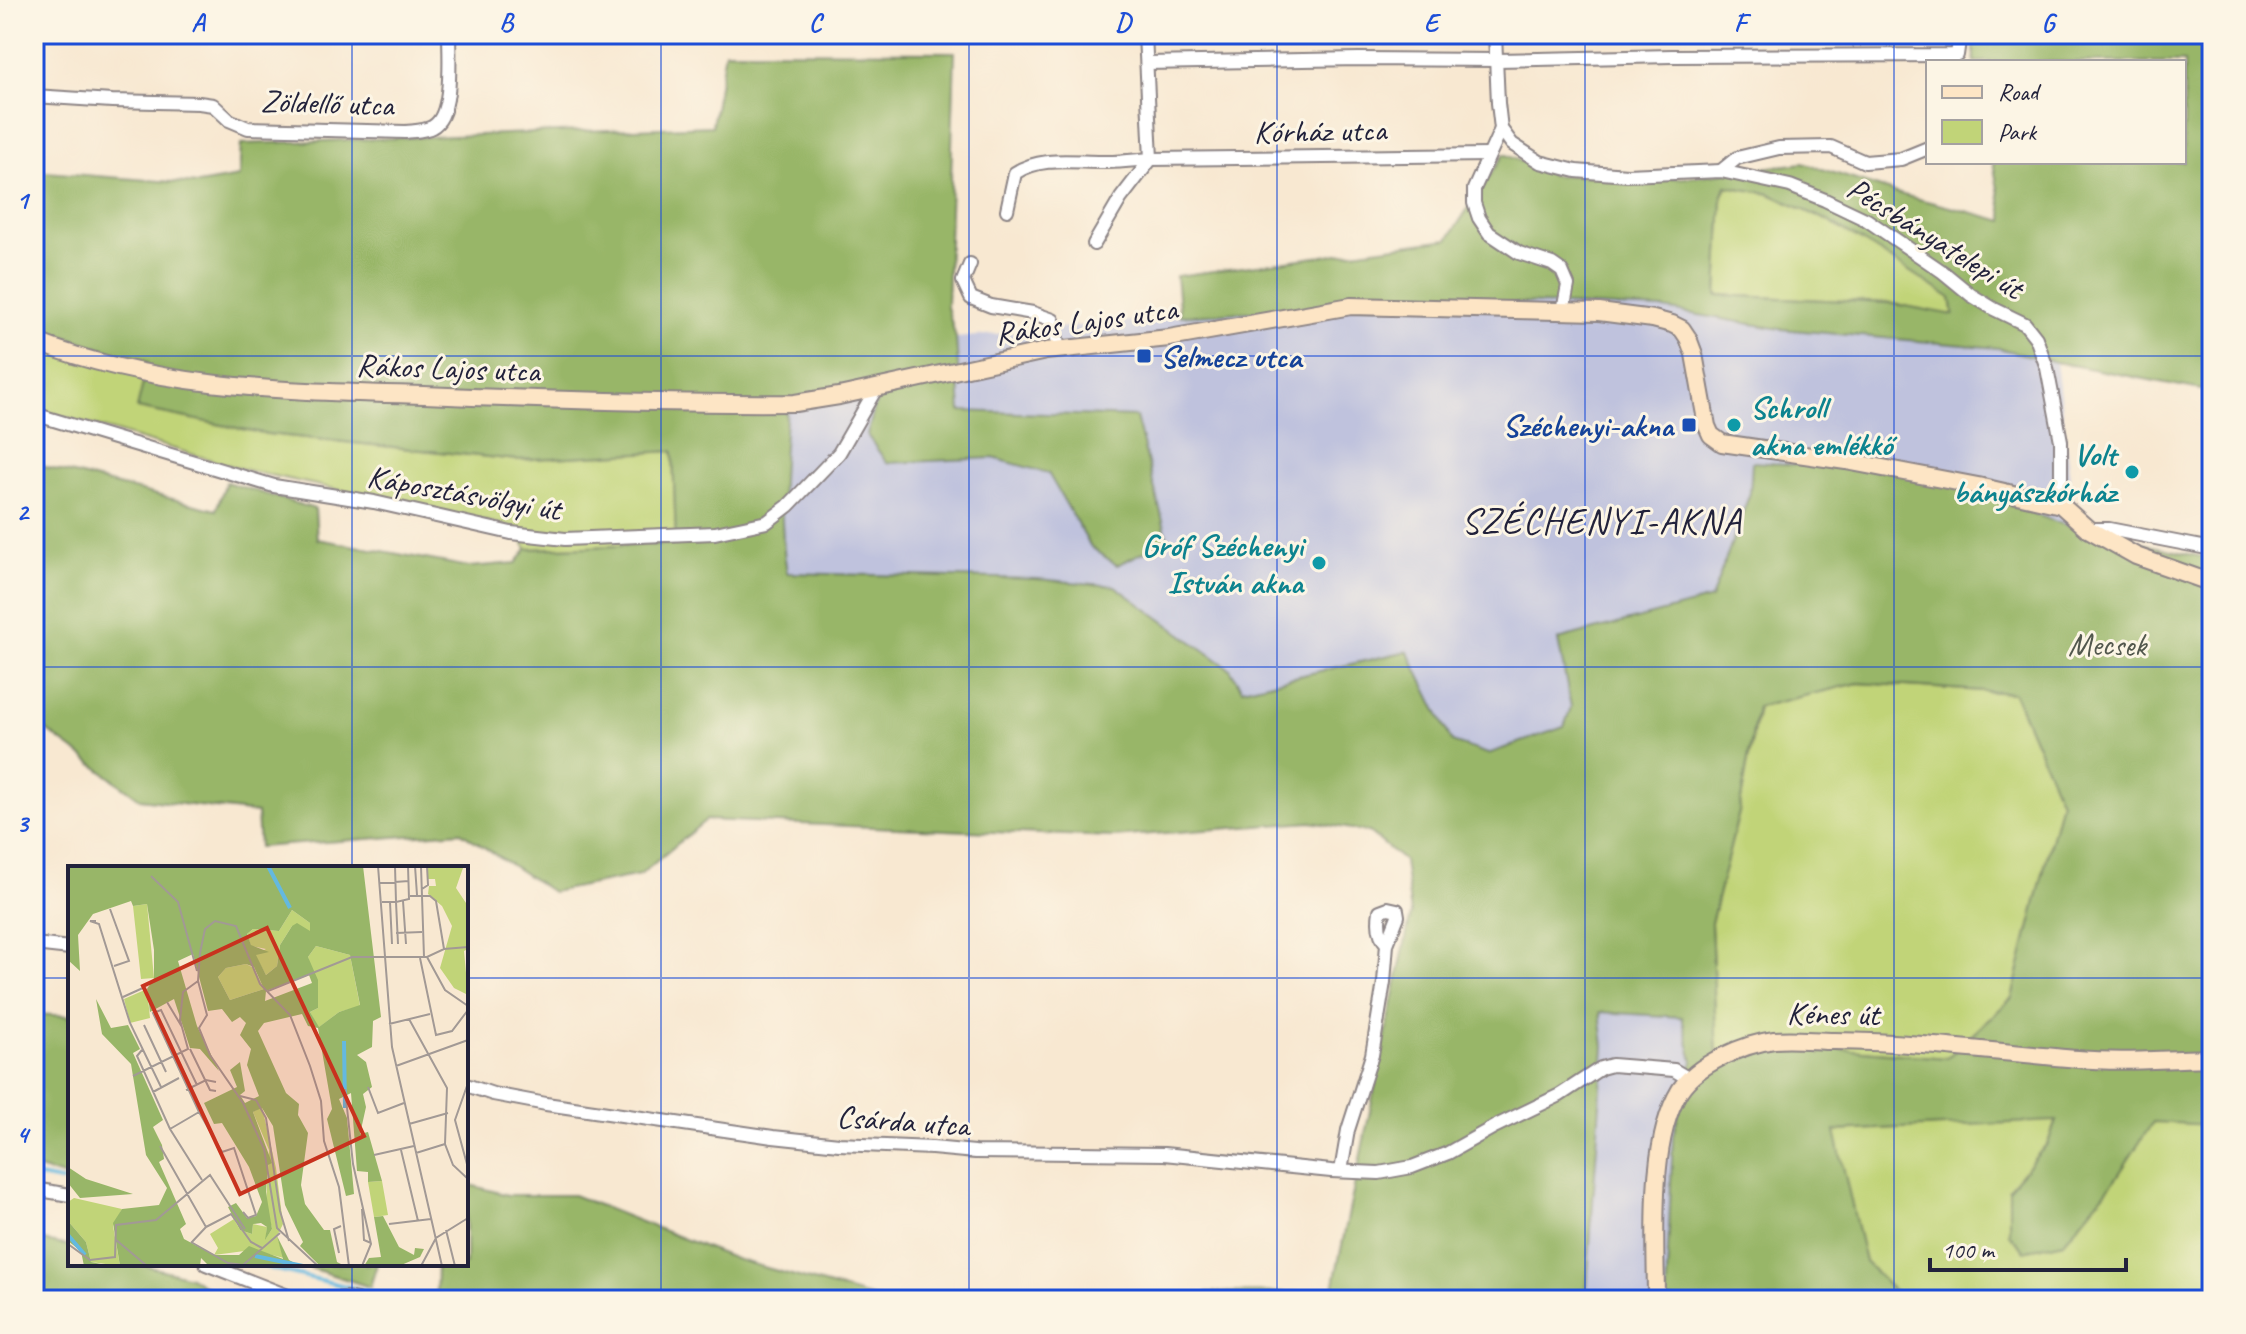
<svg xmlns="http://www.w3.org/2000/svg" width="2246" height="1334" viewBox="0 0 2246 1334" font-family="Caveat,sans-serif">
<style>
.industrial{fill:#bfc2dd}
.green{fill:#c1d478;stroke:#727b5a;stroke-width:2}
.forest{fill:#98b668;stroke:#5d6c52;stroke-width:2;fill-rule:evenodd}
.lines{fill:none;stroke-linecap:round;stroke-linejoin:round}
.stream{stroke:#64b9e0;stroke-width:4}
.street-casing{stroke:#8d8586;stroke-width:16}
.secondary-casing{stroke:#8d8586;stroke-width:20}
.street{stroke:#fff;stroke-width:12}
.secondary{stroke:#fde5c5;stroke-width:16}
.grid{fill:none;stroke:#1d4ed8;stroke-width:2;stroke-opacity:0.55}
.transit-dot{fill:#1a4fb4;stroke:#fcf5e5;stroke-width:3}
.culture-dot{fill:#0f9aa8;stroke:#fcf5e5;stroke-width:3}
.labels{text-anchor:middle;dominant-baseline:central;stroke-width:6;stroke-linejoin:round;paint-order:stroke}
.street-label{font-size:32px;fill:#22223b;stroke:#fcf5e5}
.transit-label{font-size:32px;font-weight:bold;fill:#164399;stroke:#fcf5e5;text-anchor:start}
.culture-label{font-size:32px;font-weight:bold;fill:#0d838f;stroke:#fcf5e5;text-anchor:end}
.park-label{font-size:32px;fill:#52574d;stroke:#fcf5e5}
.quarter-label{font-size:36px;letter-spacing:2px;fill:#22223b;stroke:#fcf5e5}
.inset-river{fill:none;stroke:#64b9e0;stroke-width:4}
.inset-road{fill:none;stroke:#a29995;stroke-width:2}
.view{fill:#c8321e;fill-opacity:0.15;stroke:#c8321e;stroke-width:4}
.inset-edge{fill:none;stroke:#22223b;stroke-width:4}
.neatline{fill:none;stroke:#1d4ed8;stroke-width:3}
.grid-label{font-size:26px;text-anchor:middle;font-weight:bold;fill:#1d4ed8}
</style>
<rect width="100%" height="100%" fill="#fcf5e5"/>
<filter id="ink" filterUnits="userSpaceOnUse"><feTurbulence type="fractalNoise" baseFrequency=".0125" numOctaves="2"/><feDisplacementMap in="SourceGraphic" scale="16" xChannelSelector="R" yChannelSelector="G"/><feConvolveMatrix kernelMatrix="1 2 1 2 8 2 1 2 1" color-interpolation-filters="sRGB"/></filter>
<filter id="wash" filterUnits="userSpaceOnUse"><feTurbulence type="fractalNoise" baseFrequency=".006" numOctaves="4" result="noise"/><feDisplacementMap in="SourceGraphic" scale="32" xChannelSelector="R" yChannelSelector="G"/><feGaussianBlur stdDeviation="1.8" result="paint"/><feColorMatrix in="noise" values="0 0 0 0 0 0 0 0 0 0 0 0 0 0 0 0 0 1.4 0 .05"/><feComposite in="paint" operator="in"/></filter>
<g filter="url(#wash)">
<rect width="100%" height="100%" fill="#f8e8d1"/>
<g class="industrial">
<path d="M 1438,300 L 1664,309 L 1781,329 L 1998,348 L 2056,362 L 2076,529 L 1918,472 L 1750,493 L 1711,599 L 1571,707 L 1564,727 L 1488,754 L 1452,742 L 1408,651 L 1242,689 L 1230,669 L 1115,586 L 1037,579 L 787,573 L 782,541 L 781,468 L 787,409 L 878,395 L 887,463 L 993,458 L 1049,473 L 1091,547 L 1136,418 L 961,411 L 956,338 L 1180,316 Z"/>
<path d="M 1600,1012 L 1682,1017 L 1693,1061 L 1673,1135 L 1666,1300 L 1586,1300 L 1604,1046 Z"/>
</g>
<g class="green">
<path d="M 1727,186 L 1770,194 L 1826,220 L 1875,249 L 1951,298 L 1954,316 L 1889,303 L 1717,295 L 1722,198 Z"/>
<path d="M 34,325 L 122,356 L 149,362 L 138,408 L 267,434 L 517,460 L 673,451 L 676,544 L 527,549 L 516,528 L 246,470 L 34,408 Z"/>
<path d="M 1858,683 L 2014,693 L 2061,801 L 2012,998 L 1947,1058 L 1779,1044 L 1717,1056 L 1711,923 L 1739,812 L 1758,707 Z"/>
<path d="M 2056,1120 L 2048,1143 L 2009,1188 L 2113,1183 L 2153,1121 L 2212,1125 L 2212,1284 L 2199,1300 L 1903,1300 L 1865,1262 L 1834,1131 Z"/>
</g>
<g class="forest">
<path d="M 1974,34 L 2212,34 L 2212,392 L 2056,362 L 1998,348 L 1781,329 L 1664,309 L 1438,300 L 1180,316 L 1176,276 L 1448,239 L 1504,154 L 1552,175 L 1683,178 L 1803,163 L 1903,195 L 2004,221 L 1993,162 L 2184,162 L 2184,62 L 1974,62 ZM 1726,186 L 1770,194 L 1826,220 L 1875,249 L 1951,298 L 1954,315 L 1889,303 L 1717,295 L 1722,198 Z"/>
<path d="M 725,51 L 955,52 L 947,307 L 956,338 L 961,411 L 1136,417 L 1168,540 L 1117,565 L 1091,547 L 1048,473 L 993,458 L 887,463 L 867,435 L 878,396 L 787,409 C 782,464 778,519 787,573 L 1037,579 L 1115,586 L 1230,669 L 1242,689 L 1408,651 L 1452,742 L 1488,754 L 1564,727 L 1571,707 L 1558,640 L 1711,599 L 1750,493 L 1752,462 L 1918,472 L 2076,529 L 2212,559 L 2212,1125 L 2153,1122 L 2113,1183 L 2064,1242 L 2025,1251 L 2009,1234 L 2009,1188 L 2048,1143 L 2056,1121 L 1835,1131 L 1865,1262 L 1903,1300 L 1666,1300 L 1673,1135 L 1693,1061 L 1682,1017 L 1600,1012 L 1604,1046 L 1586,1300 L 1202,1300 L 1207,1292 L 1332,1293 L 1411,914 L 1404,861 L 1369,832 L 1311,822 L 1113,837 L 706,820 L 640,875 L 552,892 L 461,832 L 259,847 L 257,813 L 140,799 L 34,721 L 34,464 L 216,510 L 226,482 L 315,509 L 317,539 L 469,567 L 516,563 L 527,549 L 676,544 L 673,451 L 517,460 L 267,434 L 137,408 L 148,362 L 123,356 L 34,325 L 34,171 L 198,184 L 239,177 L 241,144 L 712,126 ZM 1858,683 L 2014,693 L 2061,801 L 2012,998 L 1947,1058 L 1779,1044 L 1717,1056 L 1711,923 L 1739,812 L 1757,707 Z"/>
<path d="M 34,1014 L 70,1016 L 70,1178 L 34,1168 Z"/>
<path d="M 466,1184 L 508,1195 L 573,1195 L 735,1259 L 880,1300 L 436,1300 L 437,1264 L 466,1264 Z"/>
<path d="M 34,1239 L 70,1246 L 70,1264 L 139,1264 L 190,1277 L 227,1300 L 34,1300 Z"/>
<path d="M 298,1264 L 377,1264 L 370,1287 Z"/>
</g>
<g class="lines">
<g class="stream">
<path d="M 34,1176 L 70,1183"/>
<path d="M 252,1264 L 379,1294 L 395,1300"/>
</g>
</g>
</g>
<g filter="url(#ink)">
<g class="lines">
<defs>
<g id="street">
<path d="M 1495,34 L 1498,103 L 1501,129 L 1512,144 L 1540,162 L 1576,171 L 1627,175 L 1721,171 L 1790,186 L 1825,200 L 1867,220 L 1943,272 L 1971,295 L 1994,309 L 2025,324 L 2036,338 L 2047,368 L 2061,441 L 2061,505"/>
<path d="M 1147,63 L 1359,59 L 1497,60 L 1672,56 L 1957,55 L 1960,34"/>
<path d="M 34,96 L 112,101 L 199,103 L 213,105 L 229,120 L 248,128 L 406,132 C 413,131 425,131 432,127 C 454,116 449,56 449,34"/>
<path d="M 1501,129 L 1474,189 L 1474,203 L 1479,218 L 1489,233 L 1519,253 L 1552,264 L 1562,271 L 1568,285 L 1563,311"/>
<path d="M 1721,171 L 1737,158 L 1779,148 L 1831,147 L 1865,162 L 1901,159 L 1928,148"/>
<path d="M 1007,210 L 1015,173 C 1042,155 1077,163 1107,162 C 1122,162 1137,160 1151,159 L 1489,155"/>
<path d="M 1094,244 L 1121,198 L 1151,159 L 1145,34"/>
<path d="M 970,264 L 963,281 L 971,298 L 991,306 L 1033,313 L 1053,320 L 1059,349"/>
<path d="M 34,414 L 274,486 L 374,502 L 511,533 L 565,539 L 715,533 L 767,522 L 788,506 L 839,453 L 877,387"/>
<path d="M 2089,529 L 2109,529 L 2212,549"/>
<path d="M 34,944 L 70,948"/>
<path d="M 466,1085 L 493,1094 L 546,1104 L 773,1137 L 839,1144 L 932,1148 L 975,1152 L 1164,1154 L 1331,1171 L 1379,1173 L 1412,1167 L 1448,1153 L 1494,1127 L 1560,1095 L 1601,1068 L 1612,1065 L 1674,1070 L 1689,1079"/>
<path d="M 1341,1171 L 1348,1130 L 1372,1055 L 1384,982 L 1387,944 L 1398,916 L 1397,910 L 1388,908 L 1380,911 C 1378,923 1379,936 1387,944"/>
<path d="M 34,1189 L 70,1195"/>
<path d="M 206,1264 L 298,1300"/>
<path d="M 318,1300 L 347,1298 L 357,1300"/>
</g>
<g id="secondary">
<path d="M 34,341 C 159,390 292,391 424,395 C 547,400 671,404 795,403 L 839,396 L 1046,351 L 1169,338 L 1351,306 L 1599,312 L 1653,319 L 1672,324 L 1682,329 L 1688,338 L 1694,354 L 1707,426 L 1711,435 L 1722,443 L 1846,461 L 1978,486 L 2061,505 L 2088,529 L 2136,556 L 2212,583"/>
<path d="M 1656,1300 C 1656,1241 1648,1142 1680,1090 C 1697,1064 1744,1044 1774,1040 C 1794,1038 1815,1041 1835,1041 C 1916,1042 1997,1052 2078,1059 C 2123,1063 2167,1059 2212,1058"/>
</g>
</defs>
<use href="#street" class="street-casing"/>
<use href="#secondary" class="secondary-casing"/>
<use href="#street" class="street"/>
<use href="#secondary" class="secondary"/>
</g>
</g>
<path class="grid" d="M 352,34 L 352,868M 661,34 L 661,1300M 969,34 L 969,1300M 1277,34 L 1277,1300M 1585,34 L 1585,1300M 1894,34 L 1894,1300M 34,356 L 2212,356M 34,667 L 2212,667M 34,978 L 70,978M 466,978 L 2212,978M 352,1264 L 352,1300"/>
<g class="transit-dot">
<rect x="1136" y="348" width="16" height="16" rx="4"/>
<rect x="1681" y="417" width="16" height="16" rx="4"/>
</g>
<g class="culture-dot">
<circle cx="1734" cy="425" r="8"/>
<circle cx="2132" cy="472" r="8"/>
<circle cx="1319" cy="563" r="8"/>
</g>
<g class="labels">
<g class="street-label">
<text transform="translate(327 103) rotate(2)">Zöldellő utca</text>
<text transform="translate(1320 131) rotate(-1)">Kórház utca</text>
<text transform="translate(1935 238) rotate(32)">Pécsbányatelepi út</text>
<text transform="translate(1086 321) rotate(-8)">Rákos Lajos utca</text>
<text transform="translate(448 368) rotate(2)">Rákos Lajos utca</text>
<text transform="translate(464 493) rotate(10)">Káposztásvölgyi út</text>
<text transform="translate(1833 1014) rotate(1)">Kénes út</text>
<text transform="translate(903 1121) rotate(4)">Csárda utca</text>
</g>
<g class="transit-label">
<text x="1160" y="356">Selmecz utca</text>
<text x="1673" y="425" text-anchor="end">Széchenyi-akna</text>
</g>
<g class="culture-label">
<text x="1750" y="407" text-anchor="start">Schroll<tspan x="1750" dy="37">akna emlékkő</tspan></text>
<text x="2116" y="454">Volt<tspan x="2116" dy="37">bányászkórház</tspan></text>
<text x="1303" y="545">Gróf Széchenyi<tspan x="1303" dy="37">István akna</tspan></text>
</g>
<g class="park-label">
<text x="2107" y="644">Mecsek</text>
</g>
<g class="quarter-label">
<text x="1602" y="521">SZÉCHENYI-AKNA</text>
</g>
</g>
<g transform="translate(68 866)">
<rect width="400" height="400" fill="#f8e8d1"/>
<path d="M 359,0 L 395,2 L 388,22 L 400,40 L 400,83 L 396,85 L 400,129 L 386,122 L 372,102 L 384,60 L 374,40 L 360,28 L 361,20 L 368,20 L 367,13 L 360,13 ZM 79,38 L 86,112 L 73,113 L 65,40 ZM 224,44 L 242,57 L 242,67 L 224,60 L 212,79 L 209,100 L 198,109 L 187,89 L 198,83 L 183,80 L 179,68 L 185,63 L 211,65 ZM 248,80 L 282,89 L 292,140 L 271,146 L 250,162 L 242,146 L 250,142 L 240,91 ZM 178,98 L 186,102 L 196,123 L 162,134 L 150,111 L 158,102 ZM 79,123 L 82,152 L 62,157 L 56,133 ZM 194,241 L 208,302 L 215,358 L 209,370 L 216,392 L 184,384 L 146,389 L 150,382 L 142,368 L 166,353 L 172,364 L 184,368 L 185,358 L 199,361 L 198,372 L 204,363 L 198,336 L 201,284 L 185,246 ZM 314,315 L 320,349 L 306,351 L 300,316 ZM 6,332 L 54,343 L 45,360 L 52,400 L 23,396 L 18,376 L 0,355 L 0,336 Z" fill="#c1d478"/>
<path d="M 0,0 L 295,0 L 313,151 L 305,155 L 304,181 L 289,189 L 298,196 L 304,221 L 295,228 L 298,241 L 292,268 L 300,266 L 314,315 L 300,316 L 300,306 L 289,305 L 283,227 L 271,233 L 279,252 L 286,328 L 278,330 L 259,253 L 264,243 L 250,162 L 240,160 L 234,148 L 196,157 L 190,165 L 218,227 L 231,238 L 230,249 L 240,267 L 233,319 L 237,338 L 256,364 L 262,364 L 269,396 L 277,400 L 252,400 L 232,380 L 235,376 L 217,339 L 205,260 L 194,242 L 185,246 L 204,297 L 200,299 L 198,326 L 204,363 L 197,374 L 199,361 L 193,357 L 185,358 L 184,368 L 172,364 L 160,341 L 168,337 L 179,352 L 188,350 L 194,336 L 181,301 L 154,257 L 146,258 L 136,237 L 169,221 L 162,204 L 172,196 L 177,225 L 172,229 L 177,237 L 191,230 L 179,199 L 183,183 L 172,169 L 178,157 L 172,151 L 164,156 L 154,143 L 140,145 L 125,88 L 110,95 L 129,160 L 151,205 L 132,183 L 122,182 L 106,133 L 82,146 L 79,123 L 86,112 L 86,84 L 79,38 L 65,40 L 63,35 L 25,48 L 10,69 L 12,105 L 0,94 ZM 224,44 L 242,57 L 242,65 L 229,57 L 224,60 L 212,79 L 209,100 L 198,109 L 188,89 L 201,86 L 183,79 L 179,68 L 185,63 L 211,65 ZM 248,80 L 282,89 L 292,139 L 271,146 L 251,161 L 242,146 L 250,142 L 250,114 L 240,91 ZM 178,98 L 186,101 L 196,123 L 162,134 L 150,111 L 158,102 ZM 241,109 L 244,117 L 197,135 L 198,125 ZM 28,133 L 43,162 L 60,159 L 72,183 L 65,187 L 95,254 L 85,261 L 94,279 L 96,293 L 91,296 L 118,358 L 112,363 L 116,373 L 146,389 L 171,389 L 181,380 L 215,393 L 209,370 L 221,394 L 232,400 L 141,400 L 133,392 L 132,400 L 52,400 L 45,357 L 54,343 L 91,339 L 99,322 L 78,289 L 63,198 L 34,168 ZM 0,301 L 18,313 L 65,328 L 12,332 L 0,317 ZM 315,350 L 331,381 L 346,389 L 347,382 L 356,383 L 352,391 L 331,400 L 296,400 L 301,392 L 313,391 L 306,351 ZM 0,355 L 18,376 L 23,396 L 43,400 L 16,400 L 13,385 L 0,375 Z" fill="#98b668" fill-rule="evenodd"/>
<path class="inset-river" d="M 200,0 L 222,42M 276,175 L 277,242M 0,369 L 17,389M 187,390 L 235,400"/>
<path class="inset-road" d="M 310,0 L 324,181 L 374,400M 347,0 L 349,29M 353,0 L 356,91M 83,10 L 110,36 L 129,105M 312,17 L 341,15M 354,23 L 360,19 L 359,0M 342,30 L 362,30 L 368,35 L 376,83M 335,35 L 338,78M 314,36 L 328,36 L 327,0M 322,36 L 324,78M 42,43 L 61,95 L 46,100M 28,55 L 22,55 L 31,58 L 62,157 L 93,221M 328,67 L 354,66M 330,78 L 328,36 L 341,33 L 340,0M 359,91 L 377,124 L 400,140M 352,92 L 368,169 L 384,165 L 400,144M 200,125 L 284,91 L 359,91 L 376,83 L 400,81M 55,131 L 77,121M 99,136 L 114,161M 341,153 L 379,222 L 377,278 L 385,299 L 400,313M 321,158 L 362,148M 76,159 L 98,206M 122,183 L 142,224 L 148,225M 74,184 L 69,190 L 102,263 L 134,314M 328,200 L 400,174M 65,210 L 120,183 L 112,154 L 115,126 L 130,115M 400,217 L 387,254 L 400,302M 129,219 L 93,144 L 85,147 L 131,246M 300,221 L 310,247 L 336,237M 277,223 L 285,298 L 303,378 L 294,400M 118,224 L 138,214 L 148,216M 85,226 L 111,212M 172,230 L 188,234 L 198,252 L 212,345 L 221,375M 341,258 L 380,247M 102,263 L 131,246 L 154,286 L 166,282 L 188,349 L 180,352 L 175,346M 92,280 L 138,361 L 123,377M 333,284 L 350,355M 348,287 L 377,278M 306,289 L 346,280M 294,343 L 296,374 L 303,377M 321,358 L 363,353M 138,361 L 163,348 L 183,376 L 194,382M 378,364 L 387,400M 47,373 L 79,400M 123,376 L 160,397 L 175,399 L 212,367M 0,378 L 22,394 L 47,391 L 48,359 L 88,354 L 142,309 L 177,363M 271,387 L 266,363 L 273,360M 250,400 L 209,362 L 196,283 L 175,237 L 142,189 L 131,162 L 139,149 L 130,115 L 132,87 L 137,63 L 147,55 L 168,60 L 192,118 L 222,149 L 242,200 L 253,235 L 256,275 L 271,321 L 281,400M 353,400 L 368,372 L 400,352"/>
<path class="view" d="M 199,62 L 296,270 L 172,328 L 75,120 Z"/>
<rect width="400" height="400" class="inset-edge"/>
</g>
<rect width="2246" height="1334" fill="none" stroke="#fcf5e5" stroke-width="88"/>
<rect x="1926" y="60" width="260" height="104" fill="#fcf5e5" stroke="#a5a1a1" stroke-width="2"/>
<rect x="1942" y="86" width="40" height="12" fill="#fde5c5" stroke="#a5a1a1" stroke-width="2"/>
<text x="1998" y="100" font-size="24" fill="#22223b">Road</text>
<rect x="1942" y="120" width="40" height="24" fill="#c1d478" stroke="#a5a1a1" stroke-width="2"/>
<text x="1998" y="140" font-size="24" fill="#22223b">Park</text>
<path d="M1930 1258v12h196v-12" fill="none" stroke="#22223b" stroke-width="4"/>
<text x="1942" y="1258" font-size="24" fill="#22223b" stroke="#fcf5e5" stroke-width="6" paint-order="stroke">100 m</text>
<rect x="44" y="44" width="2158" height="1246" class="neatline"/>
<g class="grid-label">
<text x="198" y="31">A</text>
<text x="506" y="31">B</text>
<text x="815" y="31">C</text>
<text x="1123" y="31">D</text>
<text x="1431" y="31">E</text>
<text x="1740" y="31">F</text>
<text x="2048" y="31">G</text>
<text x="22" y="209">1</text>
<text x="22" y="520">2</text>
<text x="22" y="832">3</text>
<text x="22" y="1143">4</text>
</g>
</svg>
